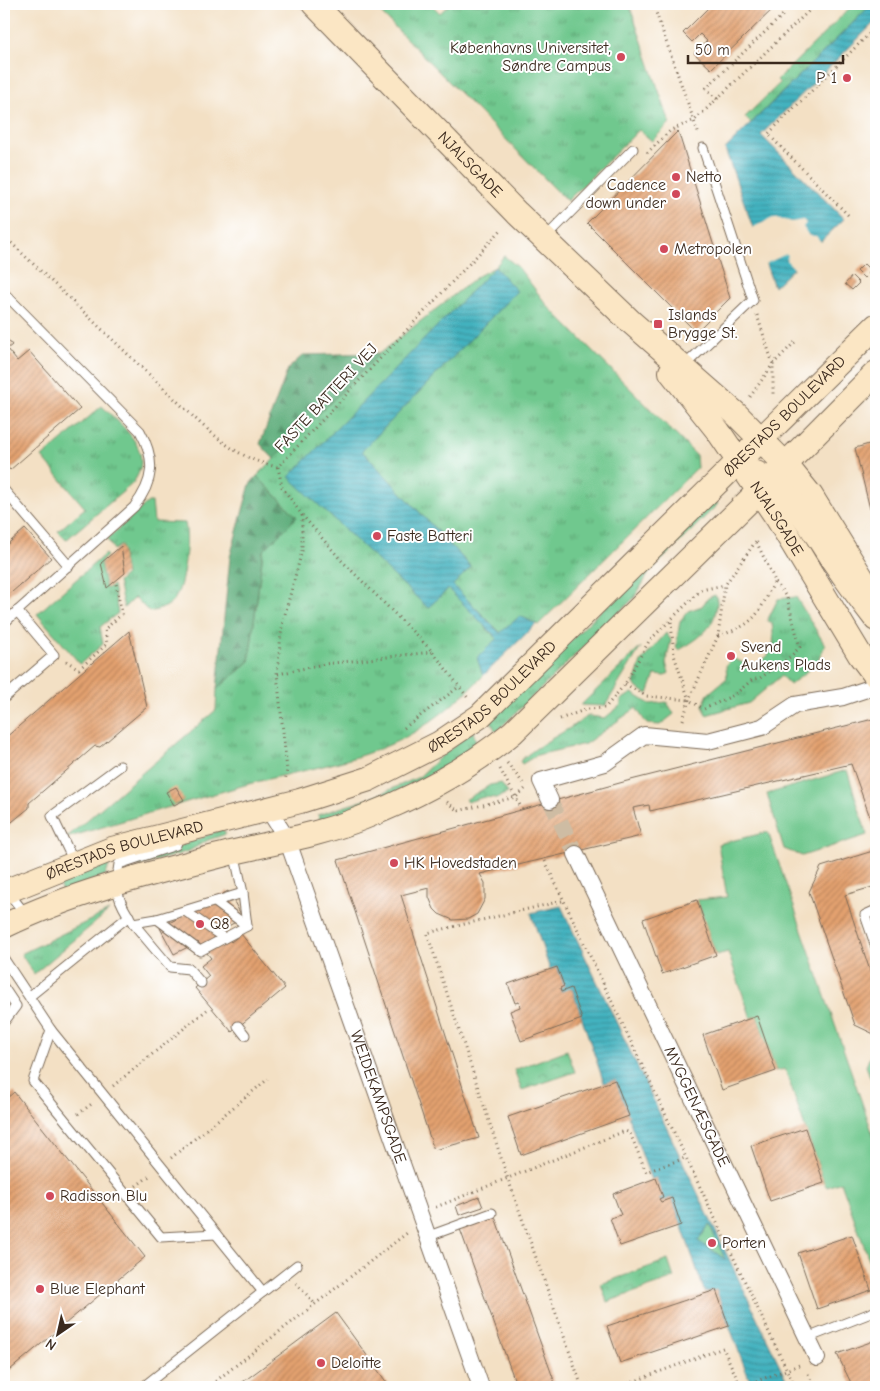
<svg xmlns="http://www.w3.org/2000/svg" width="880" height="1391" viewBox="0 0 880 1391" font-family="'Comic Neue',sans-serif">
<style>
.grass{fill:url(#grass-tufts);stroke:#567956}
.forest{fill:url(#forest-firs);stroke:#4c6b4c}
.park{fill:url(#park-crowns);stroke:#567956}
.garden{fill:#70c88e;stroke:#567956}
.water{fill:url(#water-rules);stroke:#3f6e6e;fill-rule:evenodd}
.pier{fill:#f3e0c4}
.building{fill:url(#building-hatch)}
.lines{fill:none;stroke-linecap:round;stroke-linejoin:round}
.street-tunnel{stroke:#cebca3;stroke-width:16;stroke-dasharray:16 8;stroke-linecap:butt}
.lane-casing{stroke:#7b6a58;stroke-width:11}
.street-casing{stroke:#7b6a58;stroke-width:18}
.secondary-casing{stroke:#7b6a58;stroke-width:26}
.path{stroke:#7b6a58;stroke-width:3;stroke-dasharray:1 4;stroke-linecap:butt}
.lane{stroke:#fff;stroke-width:9}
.street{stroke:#fff;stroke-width:16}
.secondary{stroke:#fbe6c4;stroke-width:24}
.poi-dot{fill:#d1495b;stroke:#fff;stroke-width:2}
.labels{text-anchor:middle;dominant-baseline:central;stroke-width:4;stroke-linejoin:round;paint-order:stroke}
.poi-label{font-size:16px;fill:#3b2a1e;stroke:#fff;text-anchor:start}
.street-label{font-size:16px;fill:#3b2a1e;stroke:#fff}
</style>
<defs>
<pattern id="grass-tufts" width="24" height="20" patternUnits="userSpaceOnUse" patternTransform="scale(1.25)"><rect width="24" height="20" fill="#70c88e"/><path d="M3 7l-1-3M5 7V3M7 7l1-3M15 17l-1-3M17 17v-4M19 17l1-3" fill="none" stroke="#5da373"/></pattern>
<pattern id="forest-firs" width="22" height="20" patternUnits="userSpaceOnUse" patternTransform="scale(1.25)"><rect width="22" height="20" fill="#5cac79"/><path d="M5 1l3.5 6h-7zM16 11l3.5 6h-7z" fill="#4d8c63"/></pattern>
<pattern id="park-crowns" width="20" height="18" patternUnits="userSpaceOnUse" patternTransform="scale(1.25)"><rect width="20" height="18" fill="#70c88e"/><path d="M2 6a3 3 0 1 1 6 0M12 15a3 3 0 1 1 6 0" fill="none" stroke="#5da373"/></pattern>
<pattern id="water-rules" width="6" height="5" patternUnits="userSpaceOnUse" patternTransform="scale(1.25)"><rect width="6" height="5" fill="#43b2bf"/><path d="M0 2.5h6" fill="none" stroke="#39919b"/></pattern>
<pattern id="building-hatch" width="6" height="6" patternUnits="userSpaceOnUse" patternTransform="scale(1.25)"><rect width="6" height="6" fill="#e3a16f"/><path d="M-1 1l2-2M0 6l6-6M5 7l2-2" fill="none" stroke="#b9835b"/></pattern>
</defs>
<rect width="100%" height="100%" fill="#fff"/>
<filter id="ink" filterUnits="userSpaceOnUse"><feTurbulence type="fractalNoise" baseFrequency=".02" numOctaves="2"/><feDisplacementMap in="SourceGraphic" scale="10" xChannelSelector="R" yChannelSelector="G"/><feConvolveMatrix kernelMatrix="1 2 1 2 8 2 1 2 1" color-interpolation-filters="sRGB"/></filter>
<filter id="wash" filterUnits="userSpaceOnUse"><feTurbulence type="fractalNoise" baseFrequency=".0096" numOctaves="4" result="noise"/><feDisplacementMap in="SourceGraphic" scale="20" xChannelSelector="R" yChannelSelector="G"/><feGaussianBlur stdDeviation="1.12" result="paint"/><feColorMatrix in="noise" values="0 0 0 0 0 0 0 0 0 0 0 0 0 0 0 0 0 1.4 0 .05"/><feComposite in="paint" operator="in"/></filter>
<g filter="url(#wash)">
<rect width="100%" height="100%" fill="#f3e0c4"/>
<g class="grass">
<path d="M 372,4 L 431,4 L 440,13 L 450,4 L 629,4 L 670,123 L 652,141 L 639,130 L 567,201 Z"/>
<path d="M 854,4 L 872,4 L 751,123 L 745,117 L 780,83 L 777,80 Z"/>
<path d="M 504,256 L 518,267 L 547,305 L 696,455 L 697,468 L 538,625 L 520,616 L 501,633 L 453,585 L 471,567 L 362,451 L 516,291 L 290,477 L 428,608 L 448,588 L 497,639 L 478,658 L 483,676 C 460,699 435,721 406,737 C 356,763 299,770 245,785 C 185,802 126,820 66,838 L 216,710 L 217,689 L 249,662 L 263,551 L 297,517 L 257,476 L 380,353 L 478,276 L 495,267 Z"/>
<path d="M 102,406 C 124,428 157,452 132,484 L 66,540 L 58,531 L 85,508 L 42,457 Z"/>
<path d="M 714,500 L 718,504 L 649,573 L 634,598 L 496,732 L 490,719 Z"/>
<path d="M 148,502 L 152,502 L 154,522 L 185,523 C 189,540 184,586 174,600 C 168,608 157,610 149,612 L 135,597 L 124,608 L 118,582 L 126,575 L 121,545 L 114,550 L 107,539 Z"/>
<path d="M 105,554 L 107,556 L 100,563 L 106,589 L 113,585 L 118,613 L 100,627 L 103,644 L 80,664 L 37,614 Z"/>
<path d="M 715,595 C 718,600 717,604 716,610 C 713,630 695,641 679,650 L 676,647 L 680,621 L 688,611 L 702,606 L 708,598 Z"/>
<path d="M 796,597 L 825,645 L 817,663 L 790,685 L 781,676 L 749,703 L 706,715 L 703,705 L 708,694 L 727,678 L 726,666 L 732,658 L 753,667 C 775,652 775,649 772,623 L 767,621 L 778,599 Z"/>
<path d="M 666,633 L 671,640 L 666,663 L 669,673 L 665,676 L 655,675 L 648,694 L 637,688 L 634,683 L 641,662 Z"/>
<path d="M 641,647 L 605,706 L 581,705 Z"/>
<path d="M 632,693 L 650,704 L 667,702 L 674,714 L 660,725 L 647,724 L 636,708 L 585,744 L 537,755 L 522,764 L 520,761 C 541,742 565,733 588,716 L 605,718 L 621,705 L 621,700 Z"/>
<path d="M 473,731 L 477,747 L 449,765 L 374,803 L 320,820 L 318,815 L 371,798 L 419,777 L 439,758 Z"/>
<path d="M 222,829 L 226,834 L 208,840 L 189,851 L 138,866 L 137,864 C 165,850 194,842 222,829 Z"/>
<path d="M 110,862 L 106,875 L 62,892 L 58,881 Z"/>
<path d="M 109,911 L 34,974 L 21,954 Z"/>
</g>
<g class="forest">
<path d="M 380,353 L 274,459 L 260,444 L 288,369 L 303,355 Z"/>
<path d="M 257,476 L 297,517 L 263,551 L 249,662 L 217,689 L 230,557 L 250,484 Z"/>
</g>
<g class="park">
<path d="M 501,783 L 508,793 L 496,798 L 484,797 L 467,802 L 465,800 L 490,785 Z"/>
<path d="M 567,1050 L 575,1072 L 522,1090 L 514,1070 Z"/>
<path d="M 668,1260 L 674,1278 L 607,1302 L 601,1284 Z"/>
</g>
<g class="garden">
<path d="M 847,770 L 867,835 L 802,856 L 784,849 L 767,794 Z"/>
<path d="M 768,832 L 876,1143 L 876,1279 L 841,1182 L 827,1187 L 824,1183 L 785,1069 L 776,1071 L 757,1016 L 751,1018 L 728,952 L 716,955 L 697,900 L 727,897 L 718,844 Z"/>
<path d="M 876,1051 L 876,1082 L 871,1079 L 866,1066 L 872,1052 Z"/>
<path d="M 709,1224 L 726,1260 L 698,1241 Z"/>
</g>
<g class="water">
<path d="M 872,4 L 876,4 L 876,21 L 761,135 L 844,219 L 774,287 L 725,149 Z"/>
<path d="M 495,267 L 517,291 L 362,451 L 471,567 L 453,585 L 500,633 L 520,616 L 536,624 L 483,676 L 477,658 L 497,638 L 448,589 L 428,608 L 289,477 Z"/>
<path d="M 561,906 L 790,1387 L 752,1387 L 716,1290 L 705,1293 L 672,1198 L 661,1202 L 659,1199 L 663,1197 L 656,1178 L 651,1180 L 615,1080 L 604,1083 L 572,989 L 561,992 L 560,988 L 564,986 L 557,968 L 550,970 L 531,913 ZM 709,1225 L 710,1225 L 725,1259 L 698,1241 Z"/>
</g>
<path class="pier" d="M 774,217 L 792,222 L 803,220 L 806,223 L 803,227 L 809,236 L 816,236 L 822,243 L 795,269 L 786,260 L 788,255 L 786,254 L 763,265 L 750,229 Z"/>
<g id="blocks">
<g class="building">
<path d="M 712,4 L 778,4 L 711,69 L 694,53 L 707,41 L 700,34 L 692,42 L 683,33 Z"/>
<path d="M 678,131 L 730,298 L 696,332 L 587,223 Z"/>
<path d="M 864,264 L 871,271 L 864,278 L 857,271 Z"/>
<path d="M 852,276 L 859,283 L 852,290 L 845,284 Z"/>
<path d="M 4,335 L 12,345 L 7,349 L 17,361 L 29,351 L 80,409 L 10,470 L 4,463 Z"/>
<path d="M 876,442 L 876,507 L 870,509 L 855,448 Z"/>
<path d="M 25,529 L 51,558 L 4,599 L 4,547 Z"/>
<path d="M 121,546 L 125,573 L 107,588 L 101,563 Z"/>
<path d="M 129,631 L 147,707 L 100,747 L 95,746 L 29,803 L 29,808 L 7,826 L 4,825 L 4,739 Z"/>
<path d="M 873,719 L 876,729 L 876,834 L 851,764 L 650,811 L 649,805 L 633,808 L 641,836 L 480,874 L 485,883 L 485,899 L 477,914 L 468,919 L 453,920 L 439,914 L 434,909 L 429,897 L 429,888 L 401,895 L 479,1138 L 434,1150 L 338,860 L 627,781 Z"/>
<path d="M 176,787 L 184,800 L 174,805 L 166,792 Z"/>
<path d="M 876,850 L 876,886 L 845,895 L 876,989 L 876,1035 L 855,1025 L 809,892 L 821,867 Z"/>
<path d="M 228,891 L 243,918 L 221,930 L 231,942 L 241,934 L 285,988 L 232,1032 L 195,988 L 209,976 L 201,966 L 211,958 L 198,942 L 174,954 L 160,928 Z"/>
<path d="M 697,900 L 716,955 L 662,974 L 643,919 Z"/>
<path d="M 557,967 L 564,986 L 560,988 L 561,992 L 571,988 L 582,1019 L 521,1041 L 510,1011 L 520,1007 L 519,1002 L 515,1003 L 508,984 Z"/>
<path d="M 757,1016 L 776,1071 L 722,1090 L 703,1035 Z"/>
<path d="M 615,1080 L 629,1116 L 521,1155 L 508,1117 Z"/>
<path d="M 14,1092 L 145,1257 L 4,1375 L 4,1101 Z"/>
<path d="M 805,1128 L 824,1183 L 770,1201 L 751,1146 Z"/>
<path d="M 656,1178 L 663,1197 L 659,1199 L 661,1202 L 672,1198 L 681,1225 L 620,1246 L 610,1218 L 621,1215 L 613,1194 Z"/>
<path d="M 479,1197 L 483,1207 L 459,1215 L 456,1206 Z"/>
<path d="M 495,1217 L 556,1386 L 552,1387 L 517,1387 L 460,1229 Z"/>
<path d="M 852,1235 L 871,1290 L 817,1309 L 798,1253 Z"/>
<path d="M 716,1290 L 729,1326 L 620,1363 L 607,1326 Z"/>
<path d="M 336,1313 L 390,1387 L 236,1387 Z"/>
<path d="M 876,1340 L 876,1387 L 853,1387 L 837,1354 Z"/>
</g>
</g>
</g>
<g filter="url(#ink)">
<use href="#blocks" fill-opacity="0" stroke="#7b6a58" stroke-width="1"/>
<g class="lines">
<path class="street-tunnel" d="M 550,800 L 576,854"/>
<defs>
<g id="lane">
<path d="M 545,238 L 633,149"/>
<path d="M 4,293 L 140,431 C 156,460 154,481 134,507 L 4,623"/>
<path d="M 684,366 L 753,300 L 703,148"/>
<path d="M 4,490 L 69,566"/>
<path d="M 4,698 L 54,655 L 17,611"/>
<path d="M 180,834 L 176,845 L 119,864 C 114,890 118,901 133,923 L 157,919 L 243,893 L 234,852"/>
<path d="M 75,864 L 52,816 L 120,766"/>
<path d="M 8,892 L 26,915"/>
<path d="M 215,902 L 247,926"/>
<path d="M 876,910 L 865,915 L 876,947"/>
<path d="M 185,911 L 224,938"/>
<path d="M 157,919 L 200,951 L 247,926 L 243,893"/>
<path d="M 133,923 L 170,967 L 189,969 L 201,983"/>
<path d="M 4,959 L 51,1030 L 263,1292"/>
<path d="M 4,988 L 16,1006 L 4,1022"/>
<path d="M 30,996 L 129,916"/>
<path d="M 238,1026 L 245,1035"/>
<path d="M 51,1030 L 33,1081 L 161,1237 L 216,1234"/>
<path d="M 429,1236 L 492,1213"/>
<path d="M 807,1338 L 876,1311"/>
<path d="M 143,1387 L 297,1265"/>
</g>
<g id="street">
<path d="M 550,800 L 541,781 L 605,763 L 644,735 L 708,741 L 762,727 L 795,705 L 843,697 L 876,686"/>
<path id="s1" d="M 268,809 L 287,839 L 481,1387"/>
<path id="s2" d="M 576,854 L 817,1358"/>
</g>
<g id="secondary">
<path id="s3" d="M 314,4 L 517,213 L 631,322 L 735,413 L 786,465 L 811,496 L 876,601"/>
<path id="s4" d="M 671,372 L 718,431 L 778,519 L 860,655 L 876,676"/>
<path d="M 756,473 C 793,490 813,531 835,563 C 848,582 862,601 876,619"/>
<path id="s5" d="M 4,892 L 112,849 L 300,801 L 369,779 L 440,743 L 480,716 L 876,326"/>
<path d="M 4,926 C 76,891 156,872 234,852 C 276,842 322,834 362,818 C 417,797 468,769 513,732 L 759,491 L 876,373"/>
</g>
</defs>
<use href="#lane" class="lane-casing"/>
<use href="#street" class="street-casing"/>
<use href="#secondary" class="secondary-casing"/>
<g class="path">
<path d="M 653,4 L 699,135"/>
<path d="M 717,99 L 706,88 L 784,14"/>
<path d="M 647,153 L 671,130 L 695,120 L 816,4"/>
<path d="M 848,215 L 768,134 L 876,27"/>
<path d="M 4,236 L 201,424 C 227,446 244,460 278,467 L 502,229"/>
<path d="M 757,315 L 773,364 L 773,396"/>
<path d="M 750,397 L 773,364 L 797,340"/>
<path d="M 278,467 L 282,487 L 302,515 L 302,551 L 282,625 L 277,674 L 287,770 L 285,781"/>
<path d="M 302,515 L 342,561 L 433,652 L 468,698"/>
<path d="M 671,622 L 674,655 L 689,700"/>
<path d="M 718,636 C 756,624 757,616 775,581 L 756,541"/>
<path d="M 66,661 L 79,669 L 107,644 L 105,629 L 122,614 L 116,584"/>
<path d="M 278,674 L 324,664 L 432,652"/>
<path d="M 625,684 L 646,696 L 689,700 L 704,709 L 734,695 L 752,680 L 760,678 L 790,657 L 800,647 L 787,598 L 775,581"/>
<path d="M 560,719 L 587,709 L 605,708 L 625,684 L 649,641 L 701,590 L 725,585"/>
<path d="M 683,720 L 689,700 L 718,636 L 725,585 L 756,541"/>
<path d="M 404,728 L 460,686"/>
<path d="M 507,763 L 523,783"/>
<path d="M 500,769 L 522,809"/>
<path d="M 447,802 L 458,811 L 516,797 L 525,789"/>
<path d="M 545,861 L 795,1387"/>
<path d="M 562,901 L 427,933 L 508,1179 L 582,1387"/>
<path d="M 113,1086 L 208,1009"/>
<path d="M 78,1114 L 93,1103"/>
<path d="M 171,1158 L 268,1079"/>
<path d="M 136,1186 L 151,1175"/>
<path d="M 436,1207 L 625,1131 L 630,1133 L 646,1172 L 685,1158"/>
<path d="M 296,1283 L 315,1304"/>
<path d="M 808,1374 L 814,1387"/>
<path d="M 208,1387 L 407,1233"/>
<path d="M 619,1387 L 723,1348 L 741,1387 L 802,1364"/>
</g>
<use href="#lane" class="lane"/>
<use href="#street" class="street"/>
<use href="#secondary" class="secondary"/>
</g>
</g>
<g class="poi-dot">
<circle cx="621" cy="57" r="5"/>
<circle cx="847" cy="78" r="5"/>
<circle cx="676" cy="177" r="5"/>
<circle cx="676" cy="194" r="5"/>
<circle cx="664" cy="249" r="5"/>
<rect x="653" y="319" width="10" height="10" rx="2.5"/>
<circle cx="377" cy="536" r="5"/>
<circle cx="731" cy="656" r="5"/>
<circle cx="394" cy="863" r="5"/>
<circle cx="200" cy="924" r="5"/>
<circle cx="50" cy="1196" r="5"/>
<circle cx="712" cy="1243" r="5"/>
<circle cx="40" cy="1289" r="5"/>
<circle cx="321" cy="1363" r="5"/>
</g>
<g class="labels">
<g class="poi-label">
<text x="611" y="48" text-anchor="end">Københavns Universitet,<tspan x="611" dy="18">Søndre Campus</tspan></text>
<text x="837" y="78" text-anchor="end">P 1</text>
<text x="686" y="177">Netto</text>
<text x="666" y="185" text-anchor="end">Cadence<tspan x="666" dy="18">down under</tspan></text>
<text x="674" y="249">Metropolen</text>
<text x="668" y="315">Islands<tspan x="668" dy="18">Brygge St.</tspan></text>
<text x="387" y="536">Faste Batteri</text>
<text x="741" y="647">Svend<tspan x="741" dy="18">Aukens Plads</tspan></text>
<text x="404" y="863">HK Hovedstaden</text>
<text x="210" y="924">Q8</text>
<text x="60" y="1196">Radisson Blu</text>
<text x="722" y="1243">Porten</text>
<text x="50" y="1289">Blue Elephant</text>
<text x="331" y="1363">Deloitte</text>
</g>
<g class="street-label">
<text stroke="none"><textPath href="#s3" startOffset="224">NJALSGADE</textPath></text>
<text transform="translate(326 398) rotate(-47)">FASTE BATTERI VEJ</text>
<text stroke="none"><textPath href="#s5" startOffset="938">ØRESTADS BOULEVARD</textPath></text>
<text stroke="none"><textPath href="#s4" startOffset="181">NJALSGADE</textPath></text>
<text stroke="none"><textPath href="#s5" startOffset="532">ØRESTADS BOULEVARD</textPath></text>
<text stroke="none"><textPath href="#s5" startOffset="128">ØRESTADS BOULEVARD</textPath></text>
<text stroke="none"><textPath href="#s1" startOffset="309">WEIDEKAMPSGADE</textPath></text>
<text stroke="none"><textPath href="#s2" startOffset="280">MYGGENÆSGADE</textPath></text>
</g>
</g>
<rect width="880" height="1391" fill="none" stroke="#fff" stroke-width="20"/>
<g transform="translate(58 1334) rotate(214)" stroke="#ffffff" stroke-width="4" paint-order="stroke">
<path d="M0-4L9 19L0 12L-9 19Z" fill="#3b2a1e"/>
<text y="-8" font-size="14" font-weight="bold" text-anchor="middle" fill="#3b2a1e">N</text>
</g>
<path d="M688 55v8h155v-8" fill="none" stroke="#3b2a1e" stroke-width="2.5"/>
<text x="695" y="55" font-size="15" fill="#3b2a1e" stroke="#ffffff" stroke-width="4" paint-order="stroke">50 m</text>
</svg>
